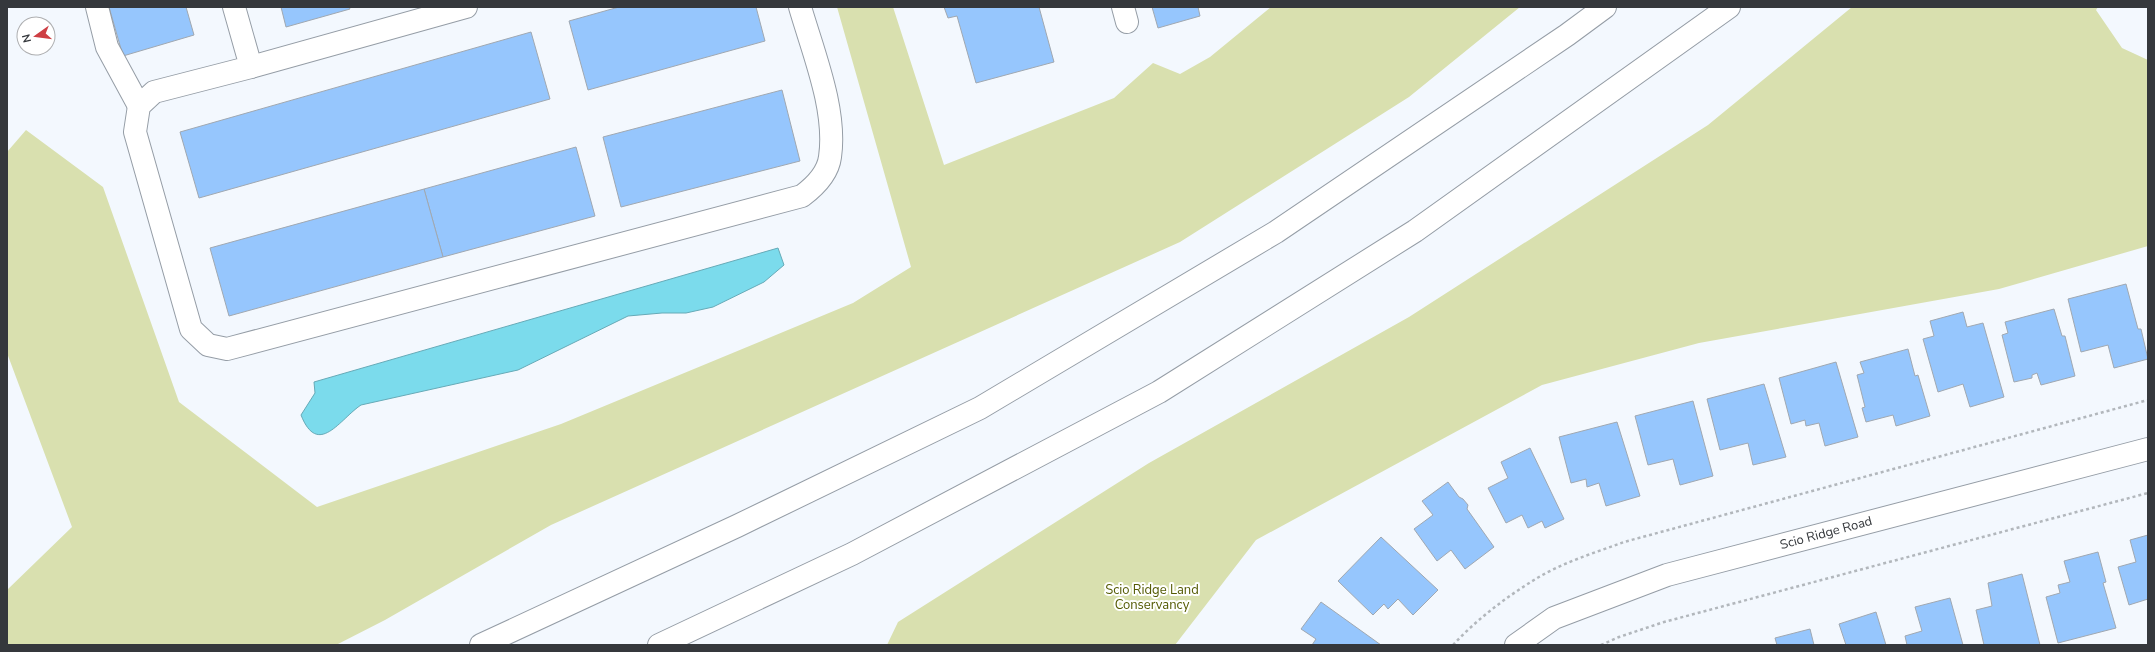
<svg xmlns="http://www.w3.org/2000/svg" width="2155" height="652" viewBox="0 0 2155 652" font-family="'Nunito Sans',sans-serif">
<style>
.green{fill:#d9e0af}
.water{fill:#7bdbec;stroke:#66aab7}
.building{fill:#96c6fd;stroke:#a0a8b1}
.lines{fill:none;stroke-linecap:round;stroke-linejoin:round}
.minor-casing{stroke:#959da6;stroke-width:24}
.highway-casing{stroke:#959da6;stroke-width:24}
.path{stroke:#b2b7bc;stroke-width:2.5;stroke-dasharray:3 3;stroke-linecap:butt}
.minor{stroke:#fff;stroke-width:22}
.highway{stroke:#fff;stroke-width:22}
.labels{text-anchor:middle;dominant-baseline:central;stroke-width:4;stroke-linejoin:round;paint-order:stroke}
.street-label{font-size:13px;fill:#35383c;stroke:#fff}
.park-label{font-size:13px;fill:#545a03;stroke:#fff}
</style>
<rect width="100%" height="100%" fill="#f3f8fe"/>
<g class="green">
<path d="M 837,7 L 893,7 L 944,165 L 1114,98 L 1153,63 L 1180,74 L 1210,57 L 1271,7 L 1520,7 L 1409,97 L 1180,242 L 551,525 L 385,620 L 336,645 L 7,645 L 7,590 L 72,527 L 7,353 L 7,152 L 26,130 L 103,187 L 179,402 L 317,507 L 561,424 L 853,303 L 911,267 Z"/>
<path d="M 1852,7 L 2098,7 L 2096,10 L 2122,48 L 2148,60 L 2148,246 L 1999,289 L 1699,343 L 1542,385 L 1256,540 L 1175,645 L 887,645 L 898,622 L 1149,463 L 1409,317 L 1708,125 Z"/>
</g>
<path class="water" d="M 778,248 L 784,265 L 764,282 L 713,307 L 686,313 L 662,313 L 628,316 L 518,370 L 361,405 C 340,419 318,458 301,415 L 315,393 L 314,382 Z"/>
<g class="building">
<path d="M 109,7 L 186,7 L 194,35 L 123,56 Z"/>
<path d="M 281,7 L 349,7 L 350,9 L 286,27 Z"/>
<path d="M 619,7 L 756,7 L 765,41 L 588,90 L 569,21 Z"/>
<path d="M 944,7 L 1039,7 L 1054,62 L 976,83 L 957,16 L 948,18 Z"/>
<path d="M 1152,7 L 1198,7 L 1200,16 L 1158,28 Z"/>
<path d="M 531,32 L 550,99 L 199,198 L 180,132 Z"/>
<path d="M 782,90 L 800,161 L 621,207 L 603,137 Z"/>
<path d="M 576,147 L 595,216 L 443,257 L 424,189 Z"/>
<path d="M 424,189 L 443,257 L 229,316 L 210,248 Z"/>
<path d="M 2126,284 L 2138,329 L 2141,329 L 2148,359 L 2114,368 L 2108,345 L 2081,352 L 2068,299 Z"/>
<path d="M 2054,309 L 2062,336 L 2065,336 L 2075,376 L 2041,385 L 2037,373 L 2032,375 L 2032,378 L 2014,382 L 2002,335 L 2008,333 L 2005,322 Z"/>
<path d="M 1963,312 L 1967,327 L 1983,323 L 2004,397 L 1970,407 L 1963,384 L 1938,392 L 1923,339 L 1934,336 L 1930,321 Z"/>
<path d="M 1908,349 L 1915,376 L 1918,375 L 1930,416 L 1896,426 L 1893,415 L 1866,422 L 1862,408 L 1865,407 L 1857,375 L 1864,373 L 1860,362 Z"/>
<path d="M 1836,362 L 1858,437 L 1825,446 L 1819,423 L 1806,426 L 1805,420 L 1791,424 L 1779,378 Z"/>
<path d="M 1764,384 L 1786,457 L 1753,465 L 1748,443 L 1720,450 L 1707,399 Z"/>
<path d="M 1693,401 L 1713,476 L 1680,485 L 1673,459 L 1648,465 L 1635,416 Z"/>
<path d="M 1617,422 L 1640,496 L 1606,506 L 1599,483 L 1587,487 L 1586,479 L 1571,483 L 1559,437 Z"/>
<path d="M 1530,448 L 1564,519 L 1545,528 L 1542,521 L 1528,528 L 1522,515 L 1506,523 L 1488,488 L 1508,478 L 1501,462 Z"/>
<path d="M 1448,482 L 1459,497 L 1463,499 L 1468,505 L 1467,509 L 1494,547 L 1465,569 L 1451,550 L 1437,561 L 1414,529 L 1433,515 L 1422,501 Z"/>
<path d="M 2148,535 L 2148,599 L 2129,605 L 2118,567 L 2136,562 L 2130,540 Z"/>
<path d="M 1381,537 L 1438,590 L 1413,615 L 1398,599 L 1388,609 L 1384,604 L 1373,615 L 1338,581 Z"/>
<path d="M 2098,552 L 2106,582 L 2103,583 L 2116,628 L 2058,643 L 2046,597 L 2060,593 L 2058,585 L 2070,582 L 2064,561 Z"/>
<path d="M 2022,574 L 2040,645 L 1984,645 L 1976,610 L 1992,606 L 1988,583 Z"/>
<path d="M 1950,598 L 1963,645 L 1907,645 L 1905,636 L 1922,631 L 1915,607 Z"/>
<path d="M 1321,602 L 1381,645 L 1312,645 L 1316,639 L 1301,629 Z"/>
<path d="M 1876,612 L 1886,645 L 1846,645 L 1839,624 Z"/>
<path d="M 1810,629 L 1814,645 L 1777,645 L 1775,638 Z"/>
</g>
<g class="lines">
<defs>
<g id="minor">
<path d="M 97,7 L 107,47 L 139,106"/>
<path d="M 234,7 L 251,67 L 154,92 L 139,106 L 135,132 L 191,329 L 208,345 L 227,349 L 802,196 C 814,187 828,173 830,157 C 837,110 813,52 800,7"/>
<path d="M 1123,7 L 1127,22"/>
<path d="M 251,67 L 466,7"/>
<path d="M 1516,645 L 1554,618 L 1667,575 L 2148,449"/>
</g>
<g id="highway">
<path d="M 481,645 L 737,526 L 980,408 L 1276,232 L 1567,35 L 1605,7"/>
<path d="M 659,645 L 852,554 L 1159,392 L 1415,231 L 1729,7"/>
</g>
</defs>
<use href="#minor" class="minor-casing"/>
<use href="#highway" class="highway-casing"/>
<g class="path">
<path d="M 1453,645 C 1476,620 1505,598 1534,580 C 1561,563 1594,553 1624,542 L 2148,400"/>
<path d="M 1601,645 L 1619,637 L 1664,622 L 2148,493"/>
</g>
<use href="#minor" class="minor"/>
<use href="#highway" class="highway"/>
</g>
<g class="labels">
<g class="street-label">
<text transform="translate(1826 533) rotate(-15)">Scio Ridge Road</text>
</g>
<g class="park-label">
<text x="1152" y="590">Scio Ridge Land<tspan x="1152" dy="15">Conservancy</tspan></text>
</g>
</g>
<rect width="2155" height="652" fill="none" stroke="#35383c" stroke-width="16"/>
<g transform="translate(36 36) rotate(256)"><circle r="19" fill="#ffffff" stroke="#aeafb1"/>
<path d="M0-3L7 15L0 10L-7 15Z" fill="#ce3f44"/>
<text y="-6" font-size="11" font-weight="bold" text-anchor="middle" fill="#35383c">N</text>
</g>
</svg>
